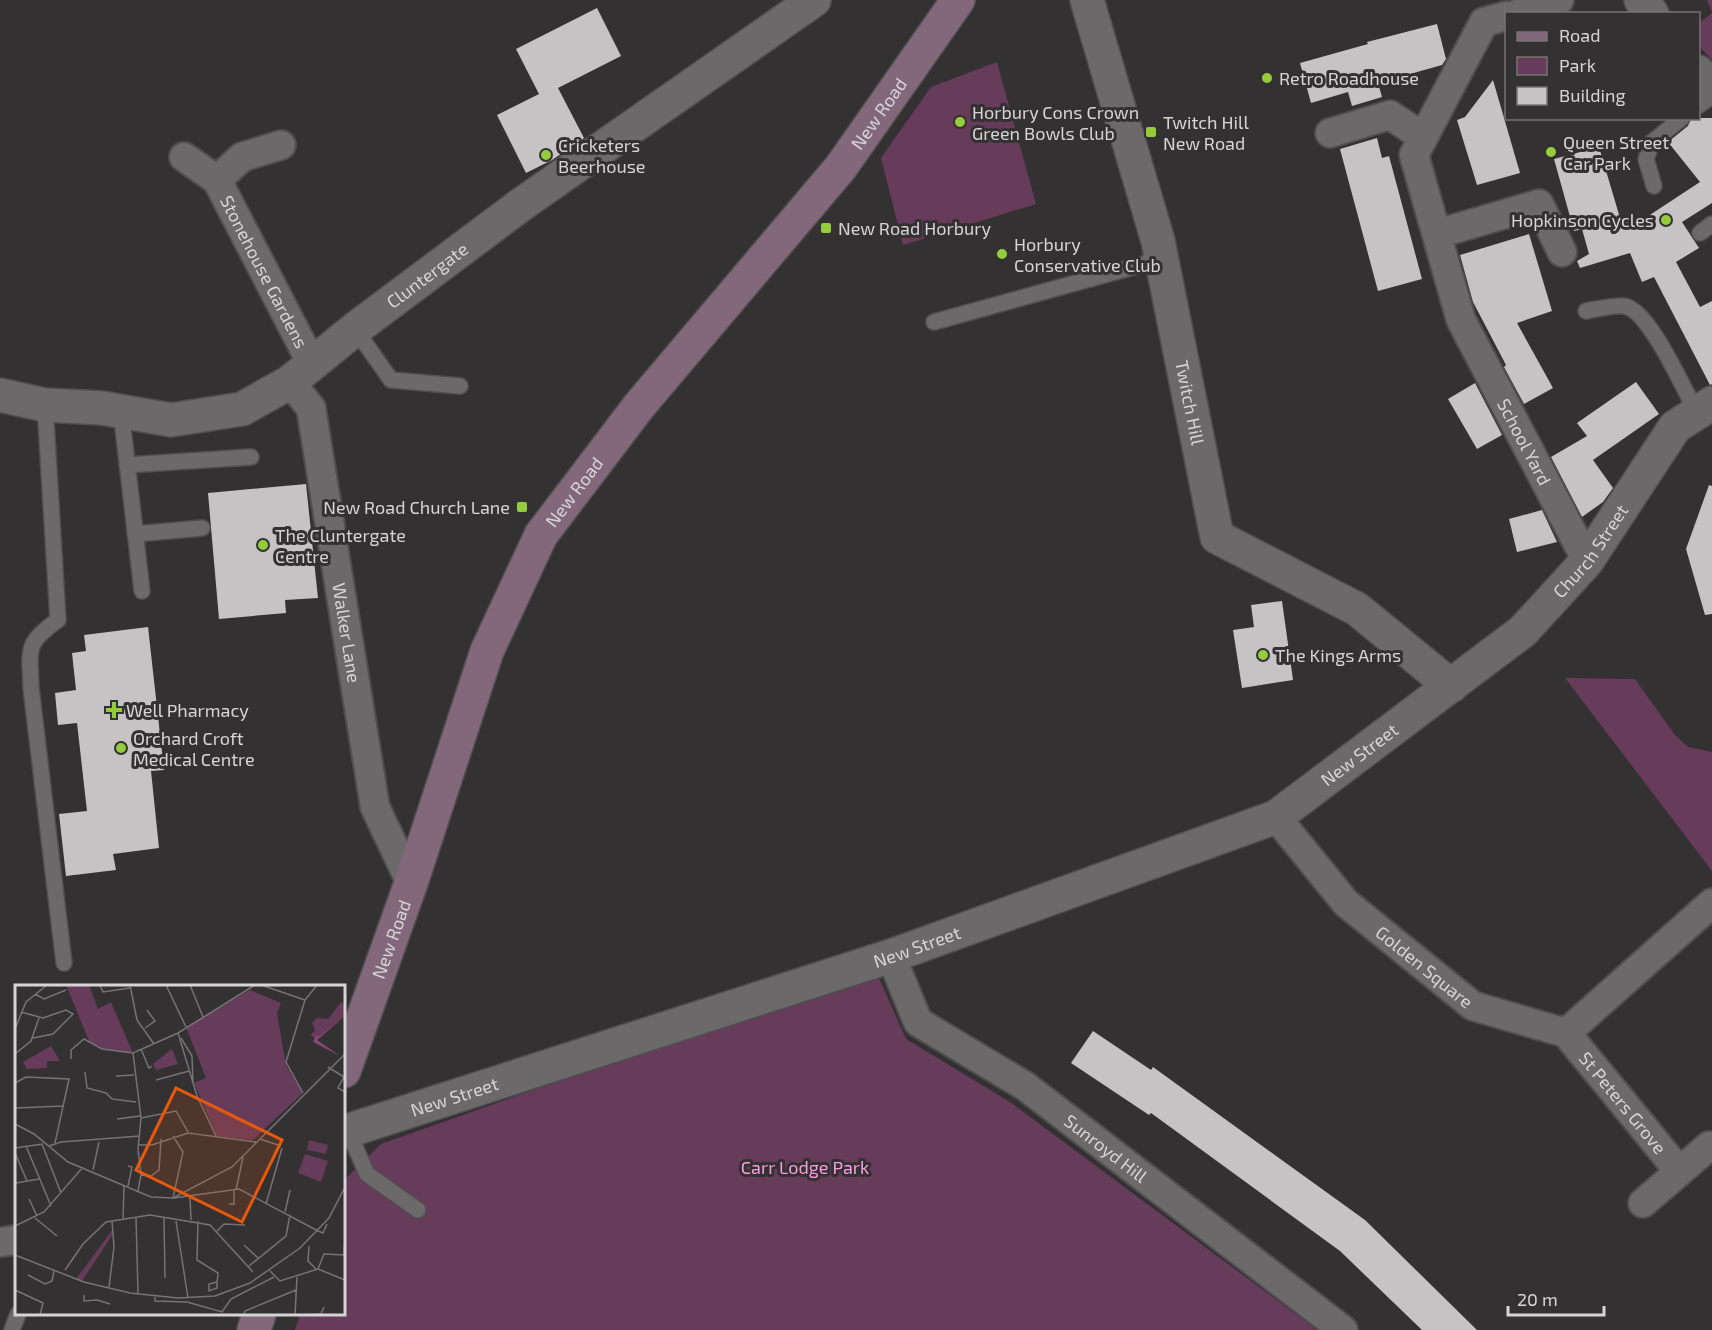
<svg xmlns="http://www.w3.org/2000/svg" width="1712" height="1330" viewBox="0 0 1712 1330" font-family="'Exo 2',sans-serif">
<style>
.green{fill:#673b5a}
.building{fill:#c6c3c5}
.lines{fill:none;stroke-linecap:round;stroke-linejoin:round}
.service-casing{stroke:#504e4f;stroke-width:18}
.minor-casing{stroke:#504e4f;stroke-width:32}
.tertiary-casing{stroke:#504e4f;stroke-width:36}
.secondary-casing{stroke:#504e4f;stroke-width:36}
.service{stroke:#6c696b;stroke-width:15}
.minor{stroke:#6c696b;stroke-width:28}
.tertiary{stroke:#6c696b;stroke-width:33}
.secondary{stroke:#83677b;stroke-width:33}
.poi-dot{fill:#94cc3c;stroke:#343133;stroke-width:2}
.labels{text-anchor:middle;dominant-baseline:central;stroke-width:6;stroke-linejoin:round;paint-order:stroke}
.poi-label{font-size:18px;fill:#d6d5d6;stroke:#343133;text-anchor:start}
.street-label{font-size:18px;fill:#d6d5d6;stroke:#343133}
.park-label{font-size:18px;fill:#fe9ce1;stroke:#343133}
.inset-road{fill:none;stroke:#757374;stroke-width:1.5}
.view{fill:#e8590c;fill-opacity:0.15;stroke:#e8590c;stroke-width:3}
.inset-edge{fill:none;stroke:#d6d5d6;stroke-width:3}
</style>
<rect width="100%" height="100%" fill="#343133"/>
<g class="green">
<path d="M 1707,0 L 1712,0 L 1712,60 L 1699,46 L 1699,23 L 1712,13 Z"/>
<path d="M 997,62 L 1036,204 L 903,245 L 881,158 L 931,87 Z"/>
<path d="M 1565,678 L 1635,679 L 1675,735 L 1688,747 L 1712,752 L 1712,871 Z"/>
<path d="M 875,969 L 906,1039 L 1010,1102 L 1317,1330 L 295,1330 L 300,1314 L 344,1314 L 344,1182 L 345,1179 L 381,1144 Z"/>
</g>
<g class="building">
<path d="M 597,8 L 621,56 L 558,88 L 584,138 L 552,160 L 526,173 L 497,115 L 539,94 L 516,49 Z"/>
<path d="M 1437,24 L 1446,59 L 1442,65 L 1378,83 L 1382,97 L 1352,106 L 1348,92 L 1311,103 L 1300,63 L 1368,44 L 1367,42 Z"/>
<path d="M 1493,80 L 1520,173 L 1477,185 L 1457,120 L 1465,117 Z"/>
<path d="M 1691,118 L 1712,118 L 1712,203 L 1682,222 L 1699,248 L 1676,262 L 1700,307 L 1712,301 L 1712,384 L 1710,385 L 1654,277 L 1642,282 L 1630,253 L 1580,268 L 1577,261 L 1589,254 L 1582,229 L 1574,231 L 1554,159 L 1599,147 L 1620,218 L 1626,216 L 1630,228 L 1700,182 L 1668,142 L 1688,126 Z"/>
<path d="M 1377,138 L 1382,158 L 1389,156 L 1422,279 L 1378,291 L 1340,149 Z"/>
<path d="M 1529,234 L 1552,311 L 1517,323 L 1553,388 L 1524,404 L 1504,367 L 1506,365 L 1473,302 L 1460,255 Z"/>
<path d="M 1636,382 L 1659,414 L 1593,460 L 1613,488 L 1603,502 L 1582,517 L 1551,457 L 1587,436 L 1577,423 Z"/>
<path d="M 1475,383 L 1502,435 L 1477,449 L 1448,399 Z"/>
<path d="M 306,484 L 318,598 L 285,600 L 286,613 L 219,619 L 208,493 Z"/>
<path d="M 1709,485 L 1712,486 L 1712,614 L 1705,615 L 1686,549 Z"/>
<path d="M 1542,510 L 1557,542 L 1517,552 L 1509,519 Z"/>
<path d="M 1282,601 L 1293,680 L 1242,688 L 1233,630 L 1254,627 L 1251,605 Z"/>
<path d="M 148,627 L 164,770 L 151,771 L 159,848 L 113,854 L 116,870 L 66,876 L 59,814 L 87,811 L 77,723 L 58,725 L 55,693 L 76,690 L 72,653 L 86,651 L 84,635 Z"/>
<path d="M 1093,1031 L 1151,1070 L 1153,1067 L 1365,1220 L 1477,1330 L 1422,1330 L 1340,1251 L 1151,1113 L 1149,1115 L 1071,1063 Z"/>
</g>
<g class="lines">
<defs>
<g id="service">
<path d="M 1698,106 L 1712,96"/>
<path d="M 1654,186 L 1646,159 L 1652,142 L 1682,118"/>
<path d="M 1700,233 L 1712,224"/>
<path d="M 1586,311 C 1598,309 1613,305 1624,306 C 1649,309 1684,390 1697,413"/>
<path d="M 934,322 L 1162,259"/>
<path d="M 355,329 L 391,380 L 460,386"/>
<path d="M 45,405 L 58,620 C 24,644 30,649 31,688 L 64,963"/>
<path d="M 121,411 L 142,591"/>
<path d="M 127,465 L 251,457"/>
<path d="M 135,534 L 202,528"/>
<path d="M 348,1131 L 367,1174 L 418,1210"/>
<path d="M 12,1330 L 18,1314"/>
</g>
<g id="minor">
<path d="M 1517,14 L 1559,0"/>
<path id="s1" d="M 1506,16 L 1484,22 L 1414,155 L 1461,320 L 1587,561"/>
<path d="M 1330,133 L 1390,115 L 1423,137"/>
<path id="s2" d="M 281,145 L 242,157 L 217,180 L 312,364"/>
<path d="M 184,157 L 217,180"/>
<path d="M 1437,234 L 1539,204 L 1562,252"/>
<path id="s3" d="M 290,382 L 311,408 L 375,807 L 411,883"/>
<path id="s4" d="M 1276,817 L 1346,903 L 1473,1006 L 1566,1033 L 1712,903"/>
<path id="s5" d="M 891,956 L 918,1022 L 1025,1086 L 1343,1330"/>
<path id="s6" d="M 1566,1033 L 1679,1171"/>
<path d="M 1643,1203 L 1709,1146"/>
<path d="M 0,1242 L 16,1240"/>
</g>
<g id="tertiary">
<path id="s7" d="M 1087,0 L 1158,241 L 1217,537 L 1357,609 L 1451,686"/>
<path d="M 1641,0 L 1652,14"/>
<path d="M 1698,72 L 1712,89"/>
<path id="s8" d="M 0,395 L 45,405 L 102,408 L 171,420 L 242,409 L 290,382 L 355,329 L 522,204 L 814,0"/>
<path id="s9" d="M 344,1132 L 891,956 L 1276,817 L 1523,631 L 1587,561 L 1675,427 L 1712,403"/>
</g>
<g id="secondary">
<path id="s10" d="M 344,1071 L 411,883 L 487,651 L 541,535 L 639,406 L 841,167 L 958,0"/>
<path d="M 254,1330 L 259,1314"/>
</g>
</defs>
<use href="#service" class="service-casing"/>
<use href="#minor" class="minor-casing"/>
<use href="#tertiary" class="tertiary-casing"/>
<use href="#secondary" class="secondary-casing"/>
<use href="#service" class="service"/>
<use href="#minor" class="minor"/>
<use href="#tertiary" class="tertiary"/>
<use href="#secondary" class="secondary"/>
</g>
<g class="poi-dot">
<circle cx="1267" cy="78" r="6"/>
<circle cx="960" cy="122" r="6"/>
<rect x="1145" y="126" width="12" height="12" rx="3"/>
<circle cx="1551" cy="152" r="6"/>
<circle cx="546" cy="155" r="6"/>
<circle cx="1666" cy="220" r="6"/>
<rect x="820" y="222" width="12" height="12" rx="3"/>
<circle cx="1002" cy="254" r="6"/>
<rect x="516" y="501" width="12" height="12" rx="3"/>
<circle cx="263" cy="545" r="6"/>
<circle cx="1263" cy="655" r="6"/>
<path d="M111 701h6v6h6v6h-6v6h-6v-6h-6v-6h6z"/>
<circle cx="121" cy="748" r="6"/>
</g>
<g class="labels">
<g class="poi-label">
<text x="1279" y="78">Retro Roadhouse</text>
<text x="972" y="112">Horbury Cons Crown<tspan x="972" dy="21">Green Bowls Club</tspan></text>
<text x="1163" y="122">Twitch Hill<tspan x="1163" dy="21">New Road</tspan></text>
<text x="1563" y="142">Queen Street<tspan x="1563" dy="21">Car Park</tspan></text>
<text x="558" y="145">Cricketers<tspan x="558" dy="21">Beerhouse</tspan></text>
<text x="1654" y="220" text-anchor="end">Hopkinson Cycles</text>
<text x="838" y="228">New Road Horbury</text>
<text x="1014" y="244">Horbury<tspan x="1014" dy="21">Conservative Club</tspan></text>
<text x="510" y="507" text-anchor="end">New Road Church Lane</text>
<text x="275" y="535">The Cluntergate<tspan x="275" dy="21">Centre</tspan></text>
<text x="1275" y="655">The Kings Arms</text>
<text x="126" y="710">Well Pharmacy</text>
<text x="133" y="738">Orchard Croft<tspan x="133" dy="21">Medical Centre</tspan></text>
</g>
<g class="street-label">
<text stroke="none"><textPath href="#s10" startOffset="1112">New Road</textPath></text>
<text stroke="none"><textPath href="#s2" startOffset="178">Stonehouse Gardens</textPath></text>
<text stroke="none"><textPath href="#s8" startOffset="474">Cluntergate</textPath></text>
<text stroke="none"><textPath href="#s7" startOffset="416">Twitch Hill</textPath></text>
<text stroke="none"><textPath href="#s1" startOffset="482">School Yard</textPath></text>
<text stroke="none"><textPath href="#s10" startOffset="626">New Road</textPath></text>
<text stroke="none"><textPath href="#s9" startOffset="1398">Church Street</textPath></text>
<text stroke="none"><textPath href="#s3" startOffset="261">Walker Lane</textPath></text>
<text stroke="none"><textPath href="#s9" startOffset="1088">New Street</textPath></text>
<text stroke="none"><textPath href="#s10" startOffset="140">New Road</textPath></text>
<text stroke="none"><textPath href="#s9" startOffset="602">New Street</textPath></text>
<text stroke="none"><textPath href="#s4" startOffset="212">Golden Square</textPath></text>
<text stroke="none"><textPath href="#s9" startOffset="116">New Street</textPath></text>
<text stroke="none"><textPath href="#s6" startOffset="90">St Peters Grove</textPath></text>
<text stroke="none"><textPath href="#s5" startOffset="298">Sunroyd Hill</textPath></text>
</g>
<g class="park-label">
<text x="805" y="1167">Carr Lodge Park</text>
</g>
</g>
<g transform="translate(15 985)">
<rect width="330" height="330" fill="#343133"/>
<path d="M 51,0 L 74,0 L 83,24 L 96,17 L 118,68 L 87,64 L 74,56 ZM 235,5 L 266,18 L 262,28 L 271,80 L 288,108 L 238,155 L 202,151 L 179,98 L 191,93 L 171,42 ZM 326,17 L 330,20 L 330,31 L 304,51 L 295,50 L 300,46 L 297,38 L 302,33 L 313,34 ZM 36,61 L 45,76 L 32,76 L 32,83 L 12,84 L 8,77 ZM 157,64 L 163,79 L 141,85 L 138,79 ZM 294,155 L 313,160 L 311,169 L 292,165 ZM 290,169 L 313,176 L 306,197 L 283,188 ZM 98,244 L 98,249 L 67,296 L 61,294 Z" fill="#673b5a"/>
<path d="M 330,31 L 302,55 L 325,71 L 298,57 L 300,52 L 295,50 L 304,51 Z" fill="#8b4678"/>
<path class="inset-road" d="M 85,0 L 88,7 L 115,3M 115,0 L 122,35 L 139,59M 151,0 L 171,42M 175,0 L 188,32M 246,0 L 290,15M 20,9 L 29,14 L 51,5M 6,27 L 28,33 L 51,25 L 58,29 L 38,49 L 18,53M 130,43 L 140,36 L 132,25M 0,44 L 11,17 L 32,0M 163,48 L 182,111 L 201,151M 166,53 L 177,71 L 178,98M 126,64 L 134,83 L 137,81M 118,68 L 126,133 L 123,164 L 126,190 L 123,206M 0,69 L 16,56 L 24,33M 56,74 L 56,65 L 69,54 L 87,64 L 118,68 L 163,48 L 240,0M 313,82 L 329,92M 70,87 L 72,103 L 91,108 L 97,114M 330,90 L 323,103 L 330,107M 101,91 L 119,90M 141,95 L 174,86M 0,98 L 11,92 L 54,94 L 40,158M 288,108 L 271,77 L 290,15 L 302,0M 97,114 L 121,117M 0,123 L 48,121M 126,133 L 161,126 L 173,147M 102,134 L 125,131M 0,139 L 19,149 L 53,177 L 136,212 L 158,213 L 217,182 L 330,69M 158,151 L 168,167 L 158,213 L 224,204 L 303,246 L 308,248 L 312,239M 245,154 L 266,161M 27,159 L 46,208M 123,160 L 137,160 L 173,148 L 241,157M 11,161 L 36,221M 34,161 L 46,157 L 125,151M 0,163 L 28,159M 0,168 L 12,196M 113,181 L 117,182 L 113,201M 78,185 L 84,157M 126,190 L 136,191 L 144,185 L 146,154M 1,198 L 24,194M 221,205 L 228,172M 175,213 L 176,235M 14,214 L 22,231M 214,219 L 219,219 L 219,205M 251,219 L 267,163M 270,227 L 275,205M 121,232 L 123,308M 20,233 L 42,251M 149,233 L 150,293M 108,235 L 109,201M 161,236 L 173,313M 183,236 L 182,275 L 203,288 L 203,290 L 202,297 L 202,303 L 194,306 L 194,299 L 202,297M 0,241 L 29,227 L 68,182M 202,246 L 209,239 L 230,240M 229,260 L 243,273M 294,261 L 293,276 L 301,284M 0,270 L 69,297 L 115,308 L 163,313 L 200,311 L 235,298 L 285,263 L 314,233 L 330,202M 329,270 L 330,251M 234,281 L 271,251 L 275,230M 303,284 L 309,269 L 330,270M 50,285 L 68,259 L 91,237 L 135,230 L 195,240 L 238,287M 255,286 L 265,296 L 303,284 L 330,295M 13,290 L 30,299 L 37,296 L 39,286M 94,302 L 99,262 L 97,236M 0,305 L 28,318 L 25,330M 69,310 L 69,316 L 82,315 L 95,319M 140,312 L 140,316 L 172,317 L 207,327 L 216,314 L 259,292M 228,330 L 230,326 L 281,305M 280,330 L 282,292M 289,330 L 306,329 L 309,322"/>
<path class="view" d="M 161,103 L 267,155 L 227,237 L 121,185 Z"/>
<rect width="330" height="330" class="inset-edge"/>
</g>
<rect x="1505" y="12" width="195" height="108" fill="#343133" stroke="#757374" stroke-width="1.5"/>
<rect x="1517" y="32" width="30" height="9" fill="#83677b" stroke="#757374" stroke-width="1.5"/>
<text x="1559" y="42" font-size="18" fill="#d6d5d6">Road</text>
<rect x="1517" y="57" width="30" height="18" fill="#673b5a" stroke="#757374" stroke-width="1.5"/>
<text x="1559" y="72" font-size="18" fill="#d6d5d6">Park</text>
<rect x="1517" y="87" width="30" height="18" fill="#c6c3c5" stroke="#757374" stroke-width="1.5"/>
<text x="1559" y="102" font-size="18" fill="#d6d5d6">Building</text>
<path d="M1508 1306v9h96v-9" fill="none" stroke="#d6d5d6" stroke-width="3"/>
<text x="1517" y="1306" font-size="18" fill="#d6d5d6" stroke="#343133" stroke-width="4.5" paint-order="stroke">20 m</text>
</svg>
